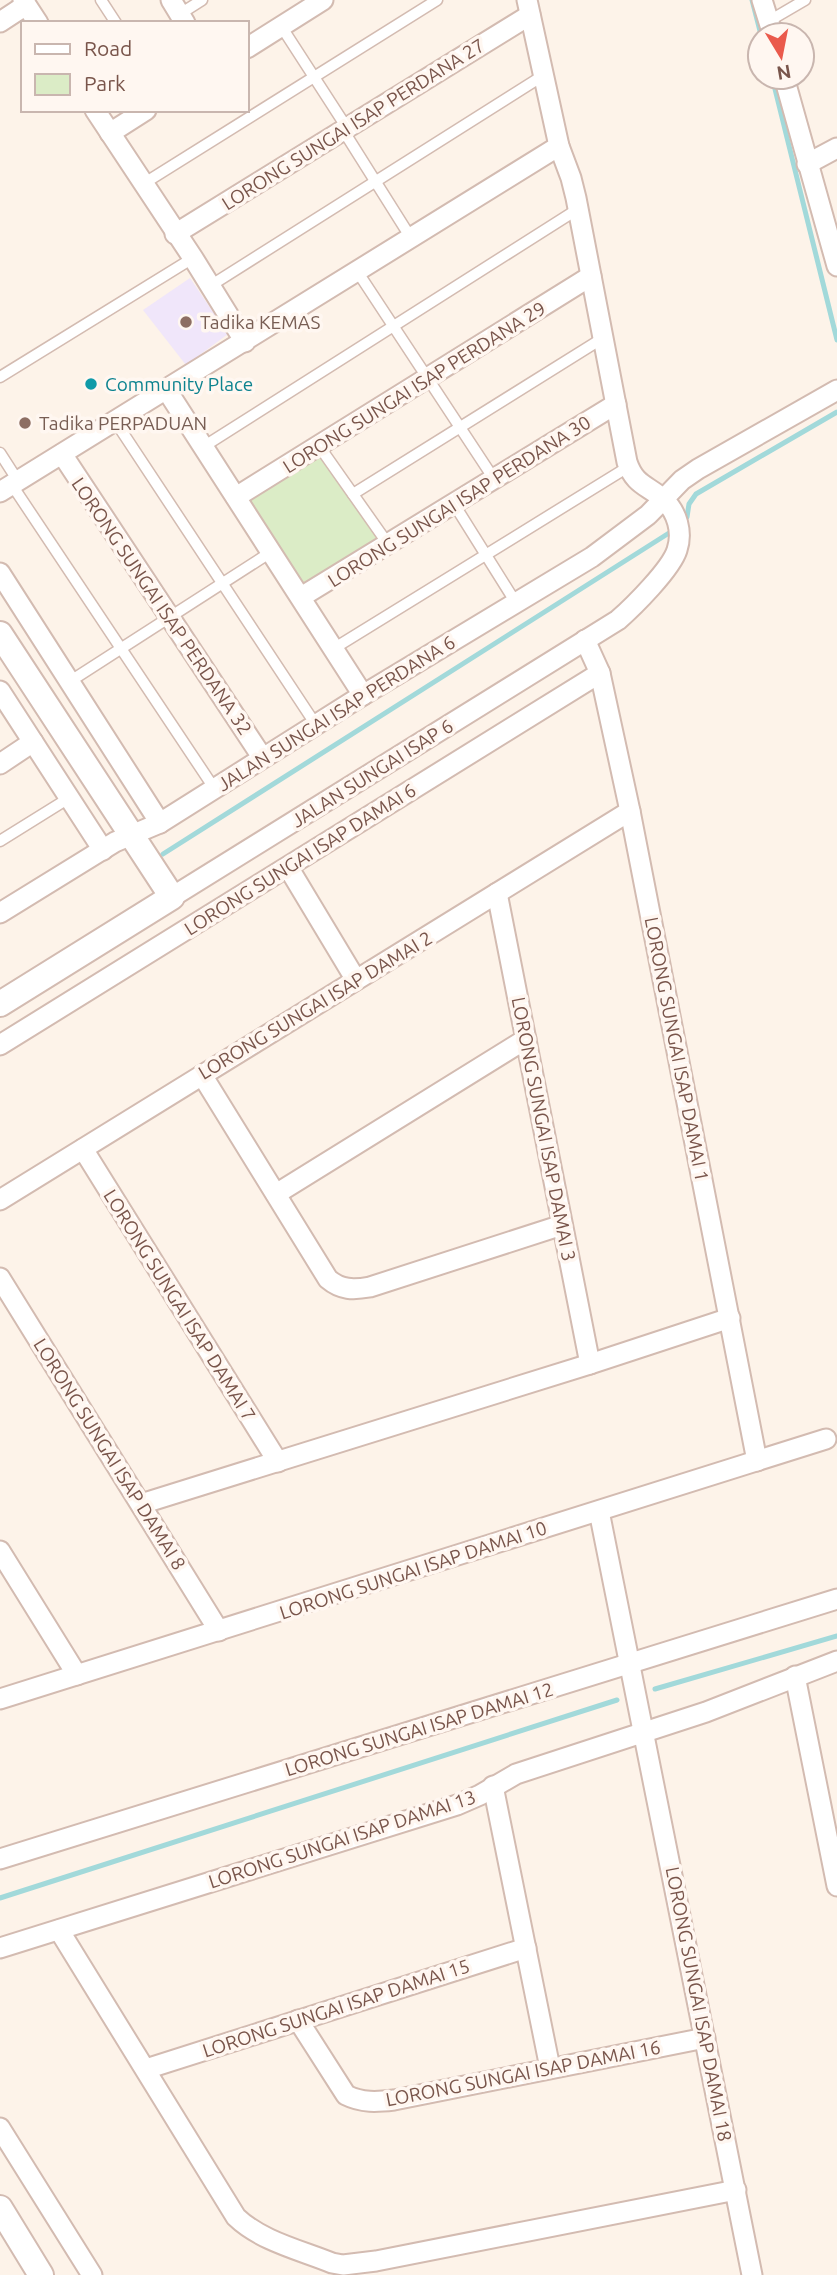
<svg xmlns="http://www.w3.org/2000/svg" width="837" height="2275" viewBox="0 0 837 2275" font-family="Ubuntu,sans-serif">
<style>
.education{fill:#f0e6fa}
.green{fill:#dbecc6}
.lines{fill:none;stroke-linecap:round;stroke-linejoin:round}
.stream{stroke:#a2d9da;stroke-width:5}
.service-casing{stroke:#d3bbb1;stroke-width:13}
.minor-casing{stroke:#d3bbb1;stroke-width:23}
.tertiary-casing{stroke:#d3bbb1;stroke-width:28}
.service{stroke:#fff;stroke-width:10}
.minor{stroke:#fff;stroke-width:19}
.tertiary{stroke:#fff;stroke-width:24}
.education-dot{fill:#8d6e63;stroke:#fff7f1;stroke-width:2.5}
.culture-dot{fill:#0f9aa8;stroke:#fff7f1;stroke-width:2.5}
.labels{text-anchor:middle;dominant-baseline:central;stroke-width:7;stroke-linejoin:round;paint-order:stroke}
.street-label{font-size:19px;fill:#79554b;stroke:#fff7f1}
.education-label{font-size:19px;fill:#785e54;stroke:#fff7f1;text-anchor:start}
.culture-label{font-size:19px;fill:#0d838f;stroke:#fff7f1;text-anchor:start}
</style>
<rect width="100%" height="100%" fill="#fdf3e9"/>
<path class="education" d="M 190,278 L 228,334 L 186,365 L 143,310 Z"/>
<path class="green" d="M 318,450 L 382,542 L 301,591 L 242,499 Z"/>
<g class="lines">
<g class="stream">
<path d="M 752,0 L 761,35"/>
<path d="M 772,77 L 837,340"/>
<path d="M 687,517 L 689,504 L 696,494 L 837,412"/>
<path d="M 163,854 L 669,533"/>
<path d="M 655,1689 L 837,1636"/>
<path d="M 0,1898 L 617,1700"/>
</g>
<defs>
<g id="service">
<path d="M 101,0 L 116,23"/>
<path d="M 180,14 L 202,0"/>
<path d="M 769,21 L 805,0"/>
<path d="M 281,26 L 347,128"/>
<path d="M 343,130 L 411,238"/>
<path d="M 143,184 L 437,0"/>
<path d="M 357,271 L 494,479"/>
<path d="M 210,286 L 544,75"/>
<path d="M 0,377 L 193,258"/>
<path d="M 115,421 L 316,725"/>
<path d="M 319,446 L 388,544"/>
<path d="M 203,447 L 578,209"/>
<path d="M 0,453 L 18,481"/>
<path d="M 12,485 L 214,788"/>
<path d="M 353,494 L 603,338"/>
<path d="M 454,504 L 516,603"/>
<path d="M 333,649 L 628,467"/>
<path d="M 69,682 L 271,552"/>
<path d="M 0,841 L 69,798"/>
</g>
<g id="minor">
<path d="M 23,0 L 38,23"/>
<path d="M 171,0 L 185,23"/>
<path d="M 762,0 L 773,35"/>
<path d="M 0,22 L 26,5"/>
<path d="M 247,48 L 323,0"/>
<path d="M 784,77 L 837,266"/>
<path d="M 95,110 L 193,258 L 245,342"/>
<path d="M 110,133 L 146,110"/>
<path d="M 807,164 L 837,148"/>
<path d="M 175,234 L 530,15"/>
<path d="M 166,389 L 363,695"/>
<path d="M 62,454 L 262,757"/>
<path d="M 0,492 L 559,146"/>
<path d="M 236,497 L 591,276"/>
<path d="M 0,573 L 160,823"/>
<path d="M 301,597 L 616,404"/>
<path d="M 585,640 L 600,673 L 630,811 L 757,1461"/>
<path d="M 0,691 L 103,850"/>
<path d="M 0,764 L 33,742"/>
<path d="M 288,867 L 356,980"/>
<path d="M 497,893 L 590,1364"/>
<path d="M 172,897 L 618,620 C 634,606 671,569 677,550 C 683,532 677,512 664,500 C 648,485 635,486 627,462 L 576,198 L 571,178 L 559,146 L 527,0"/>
<path d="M 0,913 L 115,842 L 160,823 L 363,695 L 592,557 L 648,515 L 682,480 L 698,469 L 837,390"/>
<path d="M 0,1045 L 600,673"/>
<path d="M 202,1075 L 328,1279 C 341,1290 353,1290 370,1287 L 562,1225"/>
<path d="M 83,1149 L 278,1462"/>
<path d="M 276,1194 L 526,1039"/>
<path d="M 0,1200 L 630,811"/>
<path d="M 0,1278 L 219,1631"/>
<path d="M 141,1504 L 590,1364 L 730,1318"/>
<path d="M 599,1511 L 752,2275"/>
<path d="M 0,1551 L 77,1675"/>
<path d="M 795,1676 L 837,1886"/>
<path d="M 0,1699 L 826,1439"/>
<path d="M 493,1786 L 550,2068"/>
<path d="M 0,1859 L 837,1599"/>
<path d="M 59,1930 L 236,2217 C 261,2241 300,2250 332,2263 L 343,2265 L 376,2261 L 736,2190"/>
<path d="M 0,1948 L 457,1805 L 480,1795 L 516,1774 L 706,1712 L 837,1661"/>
<path d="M 298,2020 L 346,2095 C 362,2103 377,2102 394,2100 L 705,2038"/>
<path d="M 146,2069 L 526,1948"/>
<path d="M 0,2128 L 92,2275"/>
</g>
<g id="tertiary">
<path d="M 0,634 L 172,897 L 0,1004"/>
<path d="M 0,2208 L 41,2275"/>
</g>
</defs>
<use href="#service" class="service-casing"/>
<use href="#minor" class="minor-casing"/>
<use href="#tertiary" class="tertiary-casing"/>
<use href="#service" class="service"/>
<use href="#minor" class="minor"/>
<use href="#tertiary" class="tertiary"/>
</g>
<g class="education-dot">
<circle cx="186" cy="322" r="7"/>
<circle cx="25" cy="423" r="7"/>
</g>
<circle class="culture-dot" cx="91" cy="384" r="7"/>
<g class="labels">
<g class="street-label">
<text transform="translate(353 124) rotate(-32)">LORONG SUNGAI ISAP PERDANA 27</text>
<text transform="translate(414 387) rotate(-32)">LORONG SUNGAI ISAP PERDANA 29</text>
<text transform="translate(459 501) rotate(-32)">LORONG SUNGAI ISAP PERDANA 30</text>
<text transform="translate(162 606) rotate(56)">LORONG SUNGAI ISAP PERDANA 32</text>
<text transform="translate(336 713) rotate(-32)">JALAN SUNGAI ISAP PERDANA 6</text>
<text transform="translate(372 773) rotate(-32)">JALAN SUNGAI ISAP 6</text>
<text transform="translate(300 859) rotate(-32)">LORONG SUNGAI ISAP DAMAI 6</text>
<text transform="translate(315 1005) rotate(-31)">LORONG SUNGAI ISAP DAMAI 2</text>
<text transform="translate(677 1049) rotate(79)">LORONG SUNGAI ISAP DAMAI 1</text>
<text transform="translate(544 1129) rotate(79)">LORONG SUNGAI ISAP DAMAI 3</text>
<text transform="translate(180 1305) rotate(58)">LORONG SUNGAI ISAP DAMAI 7</text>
<text transform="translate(110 1454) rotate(58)">LORONG SUNGAI ISAP DAMAI 8</text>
<text transform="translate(413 1570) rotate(-18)">LORONG SUNGAI ISAP DAMAI 10</text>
<text transform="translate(419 1729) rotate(-17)">LORONG SUNGAI ISAP DAMAI 12</text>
<text transform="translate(342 1839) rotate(-18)">LORONG SUNGAI ISAP DAMAI 13</text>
<text transform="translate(699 2004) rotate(79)">LORONG SUNGAI ISAP DAMAI 18</text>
<text transform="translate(336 2008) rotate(-18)">LORONG SUNGAI ISAP DAMAI 15</text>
<text transform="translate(523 2073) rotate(-11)">LORONG SUNGAI ISAP DAMAI 16</text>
</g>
<g class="education-label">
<text x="200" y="322">Tadika KEMAS</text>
<text x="39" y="423">Tadika PERPADUAN</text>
</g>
<g class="culture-label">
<text x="105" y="384">Community Place</text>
</g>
</g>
<rect x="21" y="21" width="228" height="91" fill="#fff7f1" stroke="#c9b6af" stroke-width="2"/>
<rect x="35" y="44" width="35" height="10" fill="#ffffff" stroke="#c9b6af" stroke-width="2"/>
<text x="84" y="56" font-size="21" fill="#79554b">Road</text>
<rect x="35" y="74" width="35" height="21" fill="#dbecc6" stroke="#c9b6af" stroke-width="2"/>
<text x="84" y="91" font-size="21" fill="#79554b">Park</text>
<g transform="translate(781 56) rotate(170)"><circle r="33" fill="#fff7f1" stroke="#c9b6af" stroke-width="2"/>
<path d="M0-5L12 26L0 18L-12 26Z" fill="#ea5a4c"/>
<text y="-10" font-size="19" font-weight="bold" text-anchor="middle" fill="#79554b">N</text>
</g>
</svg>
